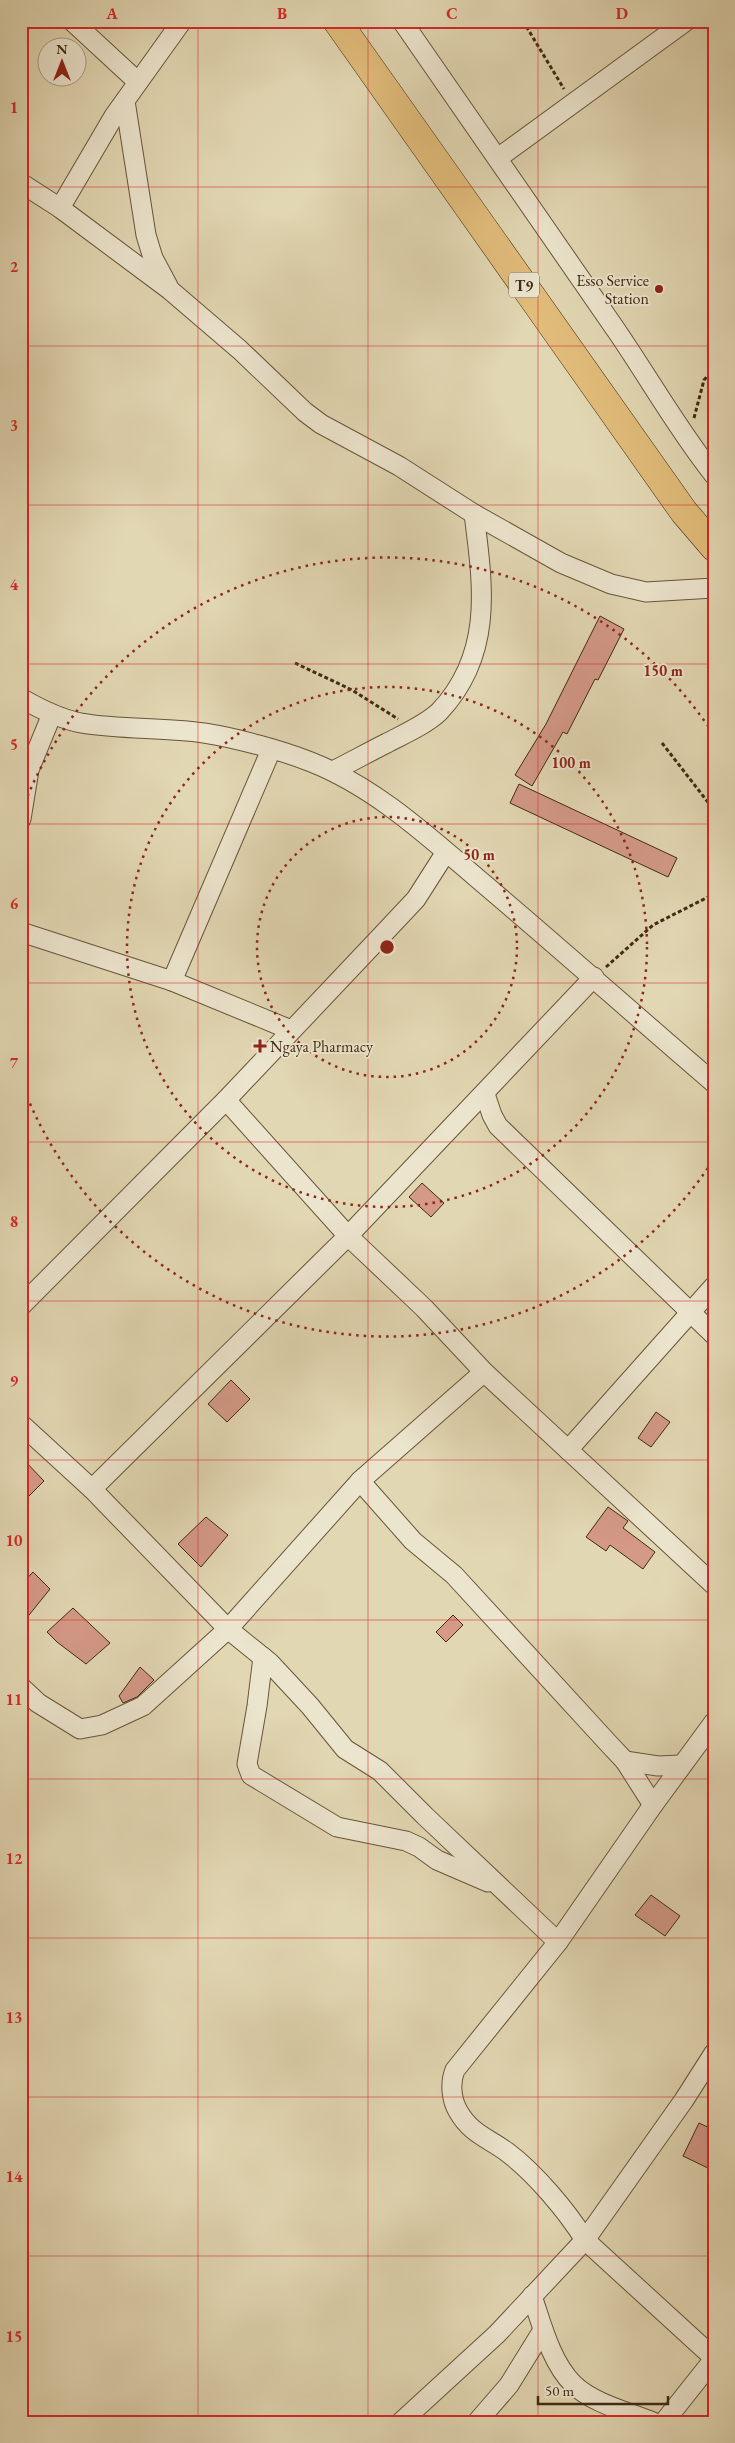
<svg xmlns="http://www.w3.org/2000/svg" width="735" height="2443" viewBox="0 0 735 2443" font-family="'EB Garamond',serif">
<style>
.building{fill:#d49987;stroke:#402a12}
.lines{fill:none;stroke-linecap:round;stroke-linejoin:round}
.minor-casing{stroke:#68553a;stroke-width:21}
.highway-casing{stroke:#402a12;stroke-width:29}
.path{stroke:#402a12;stroke-width:3;stroke-dasharray:4 2.5;stroke-linecap:butt}
.minor{stroke:#ece5ce;stroke-width:19}
.highway{stroke:#e1bc7a;stroke-width:28}
.grid{fill:none;stroke:#d62828;stroke-width:1;stroke-opacity:0.55}
.ring{fill:none;stroke:#8f2418;stroke-width:2.5;stroke-dasharray:2.5 5}
.poi-dot{fill:#8f2418;stroke:#ece5ce;stroke-width:2}
.labels{text-anchor:middle;dominant-baseline:central;stroke-width:4;stroke-linejoin:round;paint-order:stroke}
.shield{fill:#ece5ce;stroke:#74624a;stroke-width:1}
.shield-label{font-size:15px;font-weight:bold;fill:#402a12}
.poi-label{font-size:16px;fill:#402a12;stroke:#ece5ce;text-anchor:end}
.centre{fill:#8f2418;stroke:#ece5ce;stroke-width:2.5}
.ring-label{font-size:15px;text-anchor:middle;font-weight:bold;fill:#8f2418;stroke:#ece5ce;stroke-width:4;stroke-linejoin:round;paint-order:stroke}
.neatline{fill:none;stroke:#d62828;stroke-width:2}
.grid-label{font-size:16px;text-anchor:middle;font-weight:bold;fill:#d62828}
</style>
<rect width="100%" height="100%" fill="#e2d7b3"/>
<filter id="stains"><feTurbulence type="fractalNoise" baseFrequency=".004" numOctaves="4"/><feColorMatrix values="0 0 0 0 .2 0 0 0 0 .09 0 0 0 0 .02 0 0 0 .5 -.17"/></filter>
<radialGradient id="worn" r=".72"><stop offset=".6" stop-color="#630" stop-opacity="0"/><stop offset="1" stop-color="#630" stop-opacity=".3"/></radialGradient>
<g class="building">
<path d="M 600,616 L 624,629 L 598,680 L 595,679 L 567,734 L 563,732 L 532,786 L 515,775 L 546,724 Z"/>
<path d="M 519,784 L 677,858 L 668,877 L 510,803 Z"/>
<path d="M 422,1183 L 444,1203 L 431,1217 L 409,1197 Z"/>
<path d="M 231,1380 L 250,1399 L 227,1422 L 208,1404 Z"/>
<path d="M 656,1412 L 670,1422 L 651,1447 L 638,1438 Z"/>
<path d="M 21,1457 L 44,1481 L 21,1504 Z"/>
<path d="M 608,1507 L 628,1521 L 623,1528 L 655,1552 L 643,1569 L 610,1545 L 606,1551 L 586,1537 Z"/>
<path d="M 206,1517 L 228,1535 L 201,1567 L 178,1544 Z"/>
<path d="M 33,1572 L 50,1589 L 21,1625 L 21,1585 Z"/>
<path d="M 73,1608 L 110,1643 L 86,1664 L 57,1642 L 47,1632 Z"/>
<path d="M 453,1615 L 463,1625 L 446,1642 L 436,1632 Z"/>
<path d="M 140,1667 L 154,1680 L 137,1697 L 123,1703 L 119,1696 Z"/>
<path d="M 651,1895 L 680,1916 L 665,1936 L 635,1915 Z"/>
<path d="M 699,2123 L 714,2130 L 714,2171 L 683,2156 Z"/>
</g>
<g class="lines">
<defs>
<g id="minor">
<path d="M 72,21 L 138,82"/>
<path d="M 402,21 C 474,124 545,227 616,330 C 649,378 678,430 714,475"/>
<path d="M 125,101 L 146,235 L 153,258 L 168,286"/>
<path d="M 498,158 L 686,21"/>
<path d="M 21,183 L 60,208 L 170,290 L 240,350 L 305,412 L 321,424 L 399,466 L 474,514 L 561,563 L 611,584 L 646,592 L 714,588"/>
<path d="M 60,208 L 114,116 L 182,21"/>
<path d="M 21,698 C 40,709 60,719 81,723 C 121,730 164,727 204,733 C 236,738 281,750 311,762 C 377,788 431,839 484,884 C 562,950 637,1017 714,1083"/>
<path d="M 333,771 C 351,762 369,752 387,743 C 404,734 425,725 439,712 C 494,654 483,585 474,514"/>
<path d="M 21,819 L 29,770 L 52,714"/>
<path d="M 21,932 L 172,981 L 291,1030"/>
<path d="M 172,981 L 271,750"/>
<path d="M 485,1094 L 492,1115 L 498,1126 L 714,1335"/>
<path d="M 226,1100 L 348,1236 L 424,1308 L 484,1372 L 714,1585"/>
<path d="M 21,1306 L 226,1100 L 385,932 L 416,899 L 446,852"/>
<path d="M 21,1424 L 92,1489 L 228,1629 L 270,1663 L 310,1706 L 345,1749 L 380,1771 L 425,1816 L 558,1942"/>
<path d="M 568,1450 L 714,1286"/>
<path d="M 360,1481 L 413,1541 L 454,1575 L 609,1744 L 625,1761 L 653,1805"/>
<path d="M 92,1489 L 348,1236 L 594,977"/>
<path d="M 263,1657 L 257,1706 L 247,1764 L 251,1775 L 337,1827 L 406,1841 L 419,1847 L 437,1860 L 488,1882"/>
<path d="M 21,1687 L 38,1703 L 80,1729 L 102,1725 L 143,1706 L 228,1629 L 360,1481 L 484,1372"/>
<path d="M 714,1722 L 653,1805 L 558,1942 L 455,2070 C 450,2082 451,2099 458,2111 C 471,2134 488,2138 507,2152 C 535,2173 567,2211 585,2240 L 714,2358"/>
<path d="M 625,1761 L 658,1766 L 680,1765"/>
<path d="M 532,2296 C 542,2325 551,2362 573,2384 C 592,2403 628,2412 653,2422"/>
<path d="M 401,2422 L 497,2334 L 585,2240 L 684,2100 L 714,2053"/>
<path d="M 477,2422 L 509,2385 L 543,2330"/>
<path d="M 664,2422 L 714,2359"/>
</g>
<path id="highway" d="M 337,21 L 684,512 L 714,547"/>
</defs>
<use href="#minor" class="minor-casing"/>
<use href="#highway" class="highway-casing"/>
<g class="path">
<path d="M 523,21 L 564,89"/>
<path d="M 694,418 L 704,380 L 714,369"/>
<path d="M 295,663 L 352,690 L 398,719"/>
<path d="M 662,743 L 714,810"/>
<path d="M 606,967 L 653,925 L 714,894"/>
</g>
<use href="#minor" class="minor"/>
<use href="#highway" class="highway"/>
</g>
<path class="grid" d="M 198,21 L 198,2422M 368,21 L 368,2422M 538,21 L 538,2422M 21,187 L 714,187M 21,346 L 714,346M 21,505 L 714,505M 21,664 L 714,664M 21,824 L 714,824M 21,983 L 714,983M 21,1142 L 714,1142M 21,1301 L 714,1301M 21,1460 L 714,1460M 21,1620 L 714,1620M 21,1779 L 714,1779M 21,1938 L 714,1938M 21,2097 L 714,2097M 21,2256 L 714,2256"/>
<g class="ring">
<circle cx="387" cy="947" r="130"/>
<circle cx="387" cy="947" r="260"/>
<path d="M712 1162A390 390 0 0 1 22 1084M22 810A390 390 0 0 1 712 732"/>
</g>
<g class="poi-dot">
<circle cx="659" cy="289" r="5"/>
<path d="M257.5 1038.5h5v5h5v5h-5v5h-5v-5h-5v-5h5z"/>
</g>
<g class="labels">
<rect class="shield" x="509" y="272.5" width="30" height="25" rx="4"/>
<g class="shield-label">
<text x="524" y="285">T9</text>
</g>
<g class="poi-label">
<text x="649" y="280">Esso Service<tspan x="649" dy="18">Station</tspan></text>
<text x="270" y="1046" text-anchor="start">Ngaya Pharmacy</text>
</g>
</g>
<circle cx="387" cy="947" r="8" class="centre"/>
<g class="ring-label">
<text x="663" y="676">150 m</text>
<text x="571" y="768">100 m</text>
<text x="479" y="860">50 m</text>
</g>
<rect width="735" height="2443" fill="none" stroke="#e2d7b3" stroke-width="55"/>
<g transform="translate(62 62)"><circle r="24" fill="#ece5ce" stroke="#a79a83"/>
<path d="M0-4L9 19L0 12L-9 19Z" fill="#8f2418"/>
<text y="-8" font-size="14" font-weight="bold" text-anchor="middle" fill="#402a12">N</text>
</g>
<path d="M538 2396v8h130v-8" fill="none" stroke="#402a12" stroke-width="2.5"/>
<text x="545" y="2396" font-size="15" fill="#402a12" stroke="#ece5ce" stroke-width="4" paint-order="stroke">50 m</text>
<rect x="28" y="28" width="680" height="2388" class="neatline"/>
<g class="grid-label">
<text x="112" y="19">A</text>
<text x="282" y="19">B</text>
<text x="452" y="19">C</text>
<text x="622" y="19">D</text>
<text x="14" y="113">1</text>
<text x="14" y="272">2</text>
<text x="14" y="431">3</text>
<text x="14" y="590">4</text>
<text x="14" y="750">5</text>
<text x="14" y="909">6</text>
<text x="14" y="1068">7</text>
<text x="14" y="1227">8</text>
<text x="14" y="1386">9</text>
<text x="14" y="1546">10</text>
<text x="14" y="1705">11</text>
<text x="14" y="1864">12</text>
<text x="14" y="2023">13</text>
<text x="14" y="2182">14</text>
<text x="14" y="2342">15</text>
</g>
<rect width="100%" height="100%" filter="url(#stains)"/>
<rect width="100%" height="100%" fill="url(#worn)"/>
</svg>
